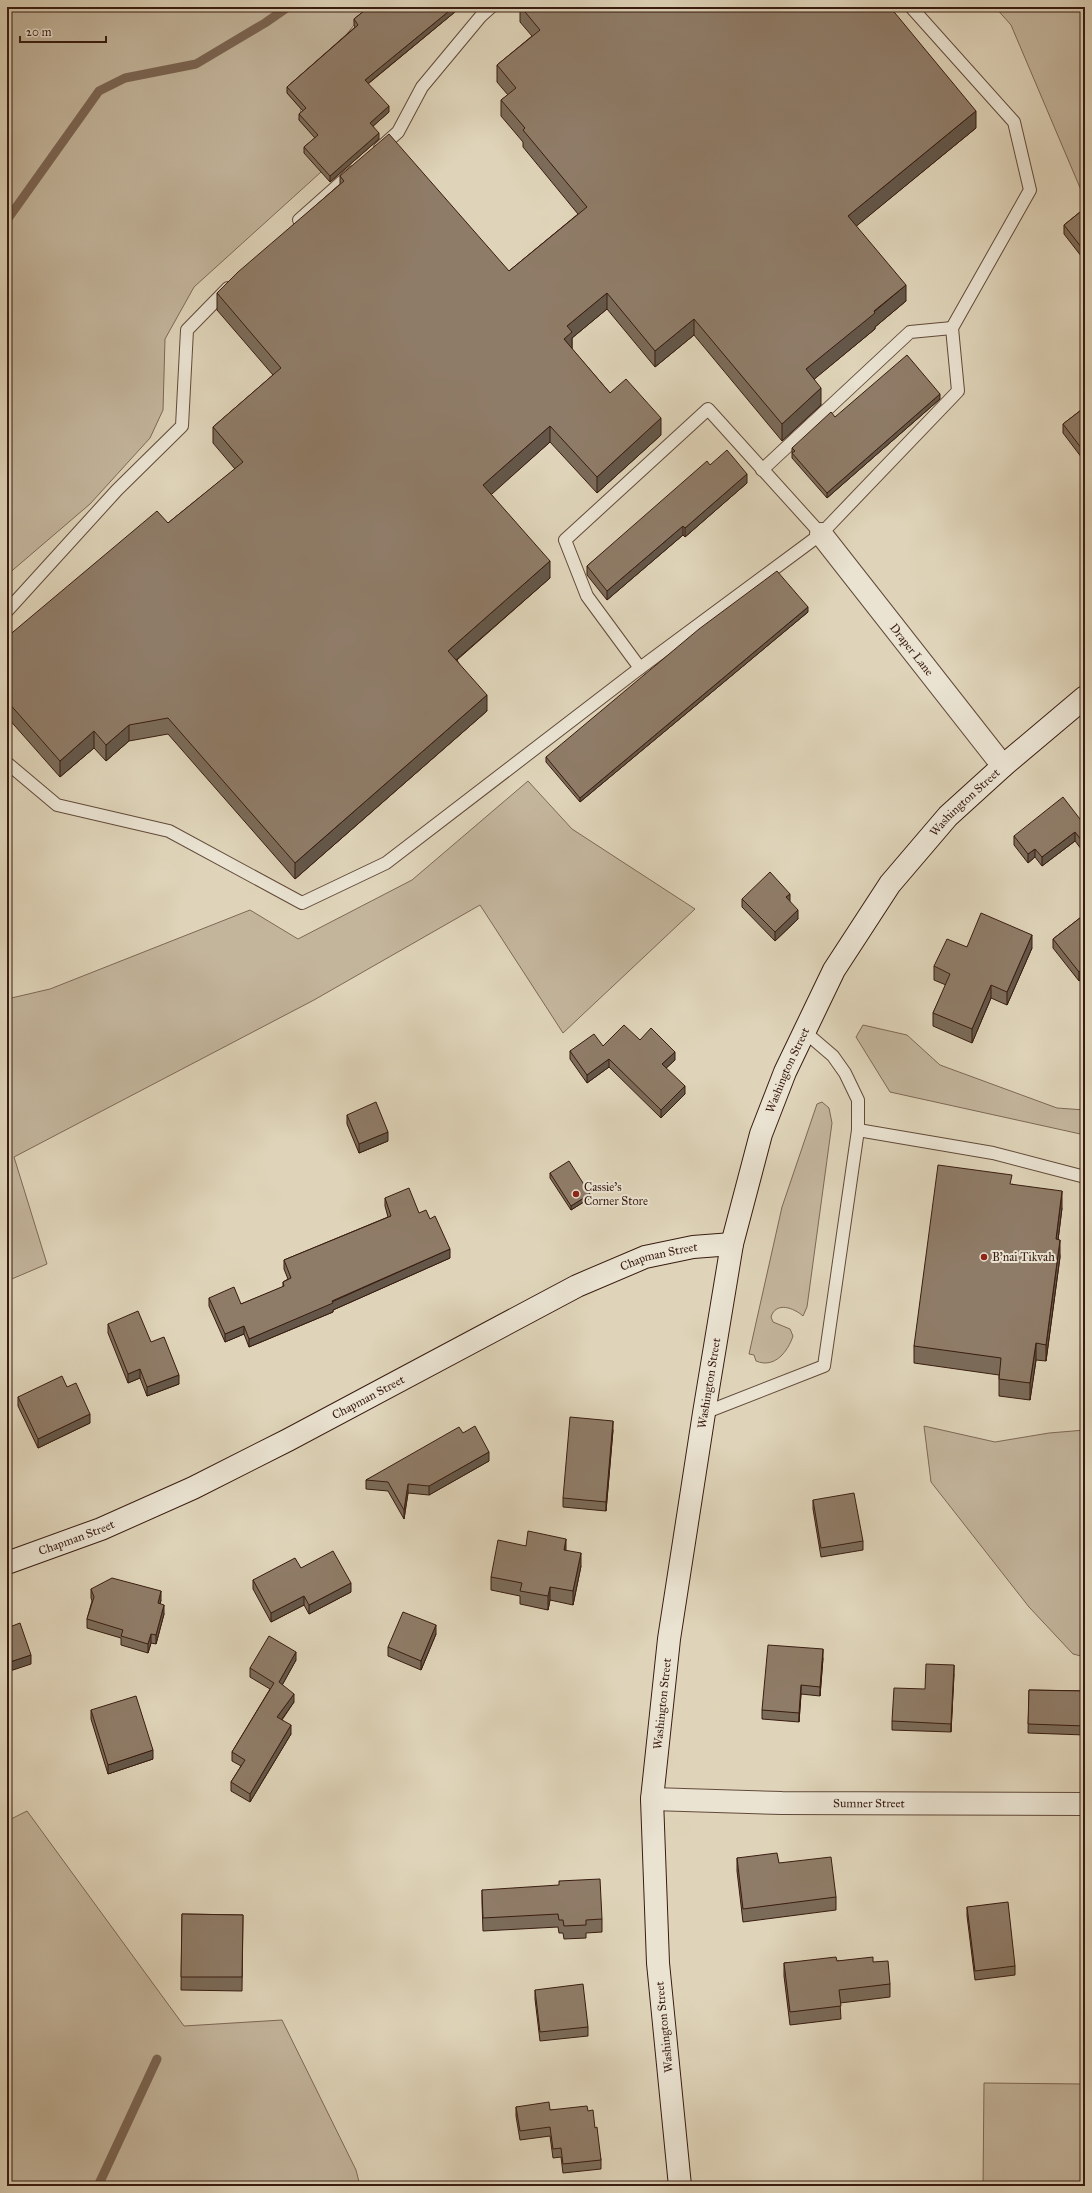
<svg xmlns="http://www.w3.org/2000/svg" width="1092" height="2193" viewBox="0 0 1092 2193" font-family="'IM FELL Great Primer',serif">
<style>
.green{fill:#c3b59c;stroke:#7e6856}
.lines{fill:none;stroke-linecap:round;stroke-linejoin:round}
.stream{stroke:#7b6553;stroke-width:9}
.lane-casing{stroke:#624a3a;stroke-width:14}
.street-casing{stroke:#624a3a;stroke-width:24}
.secondary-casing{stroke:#391c10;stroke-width:24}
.lane{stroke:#eae3d2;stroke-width:12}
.street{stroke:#eae3d2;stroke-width:22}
.secondary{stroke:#eae3d2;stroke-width:22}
.wall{fill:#7b6b59;stroke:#391c10}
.shaded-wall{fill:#645749;stroke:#391c10}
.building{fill:#8f7c68;stroke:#391c10}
.poi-dot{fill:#8f2418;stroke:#eae3d2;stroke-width:1.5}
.labels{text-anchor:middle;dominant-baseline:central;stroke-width:4;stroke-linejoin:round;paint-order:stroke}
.street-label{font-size:12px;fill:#391c10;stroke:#eae3d2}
.poi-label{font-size:12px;fill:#391c10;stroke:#eae3d2;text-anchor:start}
</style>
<rect width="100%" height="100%" fill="#dfd4b9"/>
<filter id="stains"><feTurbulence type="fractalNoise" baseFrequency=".005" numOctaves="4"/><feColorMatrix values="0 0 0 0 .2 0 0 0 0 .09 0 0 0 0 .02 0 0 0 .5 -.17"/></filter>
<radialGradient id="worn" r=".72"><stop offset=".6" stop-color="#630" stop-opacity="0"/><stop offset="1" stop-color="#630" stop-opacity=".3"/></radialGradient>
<g class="green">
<path d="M 7,7 L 376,7 L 354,25 L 331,54 L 287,93 L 301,109 L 299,120 L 318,141 L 321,172 L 194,287 L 165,339 L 163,410 L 150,438 L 90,504 L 7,575 Z"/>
<path d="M 995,7 L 1085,7 L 1085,187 L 1081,190 L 1011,25 Z"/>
<path d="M 528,781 L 572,829 L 695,909 L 563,1033 L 480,905 L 314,1000 L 14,1157 L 47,1264 L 7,1281 L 7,999 L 50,989 L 250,910 L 298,939 L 412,880 Z"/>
<path d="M 863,1025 L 907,1035 L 940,1065 L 1057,1108 L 1085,1110 L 1085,1135 L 890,1092 L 856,1037 Z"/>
<path d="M 822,1102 L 829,1108 L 832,1123 L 807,1307 L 803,1316 C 794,1308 776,1301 771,1317 L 773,1322 L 790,1329 L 793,1336 C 788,1351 775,1369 756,1361 L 754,1355 L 749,1354 L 782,1207 L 817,1104 Z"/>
<path d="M 924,1426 L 995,1442 L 1049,1433 L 1085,1430 L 1085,1657 L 1073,1654 L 1029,1607 L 931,1482 Z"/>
<path d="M 27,1811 L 184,2026 L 282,2020 L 356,2170 L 360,2186 L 7,2186 L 7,1821 Z"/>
<path d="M 984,2083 L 1085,2084 L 1085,2186 L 983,2186 Z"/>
</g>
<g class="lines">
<g class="stream">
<path d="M 7,220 L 99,91 L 125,78 L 196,64 L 265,23 L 288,7"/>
<path d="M 98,2186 L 157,2059"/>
</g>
<defs>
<g id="lane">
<path d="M 380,148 L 398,132 L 422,87 L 481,16 L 491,7"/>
<path d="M 299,220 L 353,172"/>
<path d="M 762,470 L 910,332 L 952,328"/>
<path d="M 7,611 L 117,490 L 182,426 L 187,330 L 228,288"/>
<path d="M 640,668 L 587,596 L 565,540 L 708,409 L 821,534"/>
<path d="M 7,763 L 57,805 L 169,831 L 302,903 L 386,863 L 640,668 L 821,534 L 958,391 L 952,328 L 1030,190 L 1014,122 L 911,7"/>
<path d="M 858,1130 L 993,1153 L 1085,1177"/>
<path d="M 704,1413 L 824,1366 L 858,1130 L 858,1100 L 845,1073 L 833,1056 L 805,1032"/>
</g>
<g id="street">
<path id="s1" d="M 821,534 L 1003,766"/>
<path id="s2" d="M 652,1799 L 782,1803 L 1085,1804"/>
</g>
<g id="secondary">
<path id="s3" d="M 7,1563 L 101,1529 L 193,1488 L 288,1440 L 577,1286 L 645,1257 L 693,1247 L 732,1244"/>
<path id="s4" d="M 680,2186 L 658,1963 L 652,1799 L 669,1639 L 704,1413 L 732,1244 L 761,1134 L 785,1072 L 834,970 L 890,884 L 948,816 L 1003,766 L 1085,697"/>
</g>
</defs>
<use href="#lane" class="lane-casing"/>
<use href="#street" class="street-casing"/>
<use href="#secondary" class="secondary-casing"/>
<use href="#lane" class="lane"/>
<use href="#street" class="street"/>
<use href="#secondary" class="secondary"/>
</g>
<g class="wall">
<path d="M 369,7 L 461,7 L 368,84 L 389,112 L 373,126 L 379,139 L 330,182 L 304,153 L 304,147 L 315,138 L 299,120 L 299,114 L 303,111 L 287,93 L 287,87 L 355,27 L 354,25 L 354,19 Z"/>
<path d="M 520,7 L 976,128 L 856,226 L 906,301 L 875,327 L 875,329 L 814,379 L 821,405 L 782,441 L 694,335 L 655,367 L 607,309 L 572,338 L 572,349 L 610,393 L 661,435 L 597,493 L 550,442 L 491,494 L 550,578 L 457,660 L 487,711 L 295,879 L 168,734 L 129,741 L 106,761 L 94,748 L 60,777 L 7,717 L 7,637 L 168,523 L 235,469 L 213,443 L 213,427 L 273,375 L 217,310 L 217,293 L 340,184 L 340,176 L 509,271 L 578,214 L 523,147 L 523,142 L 501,116 L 501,100 L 508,95 L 497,82 L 497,65 L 532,36 L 520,22 Z"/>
<path d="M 1085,208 L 1085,261 L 1064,234 L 1064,225 Z"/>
<path d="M 940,399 L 827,498 L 792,458 L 792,448 L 835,417 Z"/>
<path d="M 1085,407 L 1085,462 L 1063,433 L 1063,424 Z"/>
<path d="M 710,465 L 747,483 L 685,537 L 683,535 L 607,600 L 587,575 L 587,566 Z"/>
<path d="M 808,612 L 580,802 L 546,762 L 546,757 Z"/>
<path d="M 1085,822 L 1085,854 L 1075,841 L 1042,866 L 1035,857 L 1028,863 L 1014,845 L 1014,836 L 1083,823 Z"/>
<path d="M 742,899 L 790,902 L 798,919 L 775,941 L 742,907 Z"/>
<path d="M 1085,914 L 1085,976 L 1079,981 L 1053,948 L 1053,939 Z"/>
<path d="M 967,947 L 1032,948 L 1007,1005 L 991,998 L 972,1043 L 933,1026 L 933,1013 L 946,985 L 934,980 L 934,966 Z"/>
<path d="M 640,1040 L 675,1060 L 666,1068 L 685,1094 L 661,1118 L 609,1067 L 587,1083 L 570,1059 L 570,1051 Z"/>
<path d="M 347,1115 L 388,1141 L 359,1153 L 347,1124 Z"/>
<path d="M 550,1173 L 590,1198 L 571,1210 L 550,1178 Z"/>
<path d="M 1012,1184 L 1062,1208 L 1058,1240 L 1060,1257 L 1046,1361 L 1036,1360 L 1030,1400 L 999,1396 L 999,1375 L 914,1363 L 914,1346 Z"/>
<path d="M 385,1198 L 419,1213 L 450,1258 L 333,1310 L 333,1312 L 249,1347 L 244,1334 L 225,1342 L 209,1306 L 209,1298 L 241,1304 L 283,1287 L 283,1282 L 288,1279 L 284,1269 L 284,1260 L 388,1217 L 385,1206 Z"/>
<path d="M 108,1324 L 151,1342 L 179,1384 L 147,1396 L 140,1378 L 128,1383 L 108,1333 Z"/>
<path d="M 67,1387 L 90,1423 L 38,1448 L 18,1406 L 18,1397 Z"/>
<path d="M 613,1430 L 606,1511 L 563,1507 L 563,1498 Z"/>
<path d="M 463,1433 L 489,1461 L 429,1495 L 408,1493 L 404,1519 L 388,1491 L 366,1489 L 366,1480 Z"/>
<path d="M 813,1500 L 863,1541 L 863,1550 L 821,1557 L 813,1509 Z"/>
<path d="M 526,1546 L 566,1550 L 581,1566 L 573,1605 L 550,1600 L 548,1610 L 520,1604 L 520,1596 L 491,1590 L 491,1577 Z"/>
<path d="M 301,1568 L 351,1592 L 309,1614 L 304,1605 L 271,1622 L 253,1589 L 253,1580 Z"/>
<path d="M 91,1589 L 161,1600 L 160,1604 L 164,1614 L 156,1644 L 151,1643 L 148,1653 L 121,1645 L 121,1638 L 87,1628 L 87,1619 L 92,1601 L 91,1598 Z"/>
<path d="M 436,1634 L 421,1670 L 388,1656 L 388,1647 Z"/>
<path d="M 823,1658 L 820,1696 L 801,1694 L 799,1722 L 762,1719 L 762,1710 Z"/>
<path d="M 296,1660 L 282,1685 L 294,1702 L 282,1720 L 291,1734 L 250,1802 L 231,1791 L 231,1782 L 241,1766 L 232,1761 L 232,1752 L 270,1689 L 250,1677 L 250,1668 Z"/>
<path d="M 954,1674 L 951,1732 L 892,1730 L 892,1721 L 925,1689 Z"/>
<path d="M 1029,1690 L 1085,1691 L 1085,1735 L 1028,1733 Z"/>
<path d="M 91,1710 L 153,1759 L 108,1774 L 91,1719 Z"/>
<path d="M 737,1858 L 779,1863 L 836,1897 L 836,1910 L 743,1922 L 737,1871 Z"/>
<path d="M 482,1890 L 602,1919 L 602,1932 L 586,1933 L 586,1938 L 564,1939 L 563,1933 L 559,1933 L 558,1927 L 483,1931 L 482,1903 Z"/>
<path d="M 967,1907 L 1015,1966 L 1015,1975 L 975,1980 L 967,1916 Z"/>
<path d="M 182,1914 L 243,1915 L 242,1991 L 181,1990 Z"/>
<path d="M 837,1961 L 873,1962 L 890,1984 L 890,1997 L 840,2003 L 841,2019 L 790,2025 L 784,1976 L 784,1963 Z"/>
<path d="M 535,1990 L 588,2027 L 588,2036 L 540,2041 L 535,1999 Z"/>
<path d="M 516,2107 L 550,2110 L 588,2111 L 595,2128 L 601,2160 L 601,2169 L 563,2173 L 561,2157 L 553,2158 L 550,2136 L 520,2140 L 516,2116 Z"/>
</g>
<g class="shaded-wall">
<path d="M 454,7 L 461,7 L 365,86 L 365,80 Z"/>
<path d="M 389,106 L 389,112 L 370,129 L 370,123 Z"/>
<path d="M 976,111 L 976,128 L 848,233 L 848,216 Z"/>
<path d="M 379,133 L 379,139 L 330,182 L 330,176 Z"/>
<path d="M 906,285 L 906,301 L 875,327 L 875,329 L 806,386 L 806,369 Z"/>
<path d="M 607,293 L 607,309 L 572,338 L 572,349 L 564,339 L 567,326 Z"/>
<path d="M 694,319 L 694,335 L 655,367 L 655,351 Z"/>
<path d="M 821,388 L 821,405 L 782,441 L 782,424 Z"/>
<path d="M 940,394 L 940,399 L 827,498 L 827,493 Z"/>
<path d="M 661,418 L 661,435 L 597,493 L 597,477 Z"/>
<path d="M 550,426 L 550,442 L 483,502 L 483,485 Z"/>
<path d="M 747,474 L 747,483 L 685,537 L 685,528 Z"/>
<path d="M 683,526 L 683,535 L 607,600 L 607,591 Z"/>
<path d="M 550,561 L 550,578 L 448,667 L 448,651 Z"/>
<path d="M 808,607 L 808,612 L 580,802 L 580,798 Z"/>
<path d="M 487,695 L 487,711 L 295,879 L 295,863 Z"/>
<path d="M 129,725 L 129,741 L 106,761 L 106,745 Z"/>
<path d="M 94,731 L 94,748 L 60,777 L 60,761 Z"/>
<path d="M 1075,832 L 1075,841 L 1042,866 L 1042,857 Z"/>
<path d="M 1035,849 L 1035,857 L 1028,863 L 1028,854 Z"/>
<path d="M 790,894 L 790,903 L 786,897 Z"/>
<path d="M 798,910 L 798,919 L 775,941 L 775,932 Z"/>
<path d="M 1032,935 L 1032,948 L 1007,1005 L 1007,992 Z"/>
<path d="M 1085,967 L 1085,976 L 1079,981 L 1079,972 Z"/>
<path d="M 991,985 L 991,998 L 972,1043 L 972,1029 Z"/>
<path d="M 675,1052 L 675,1060 L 662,1072 L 662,1064 Z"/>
<path d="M 609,1059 L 609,1067 L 587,1083 L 587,1075 Z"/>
<path d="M 685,1086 L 685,1094 L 661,1118 L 661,1110 Z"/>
<path d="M 388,1132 L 388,1141 L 359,1153 L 359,1144 Z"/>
<path d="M 1062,1191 L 1062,1208 L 1056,1256 L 1056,1239 Z"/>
<path d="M 590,1194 L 590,1198 L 571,1210 L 571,1206 Z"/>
<path d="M 1060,1240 L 1060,1257 L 1046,1361 L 1046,1345 Z"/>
<path d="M 450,1249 L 450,1258 L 333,1310 L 333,1312 L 249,1347 L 249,1339 Z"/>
<path d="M 244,1326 L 244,1334 L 225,1342 L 225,1334 Z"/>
<path d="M 1036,1343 L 1036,1360 L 1030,1400 L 1030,1383 Z"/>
<path d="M 140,1369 L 140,1378 L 128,1383 L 128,1374 Z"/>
<path d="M 179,1375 L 179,1384 L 147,1396 L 147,1387 Z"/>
<path d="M 90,1414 L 90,1423 L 38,1448 L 38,1439 Z"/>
<path d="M 613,1421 L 613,1430 L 606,1511 L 606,1502 Z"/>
<path d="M 489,1452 L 489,1461 L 429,1495 L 429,1486 Z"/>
<path d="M 408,1484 L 408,1493 L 404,1519 L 404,1510 Z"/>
<path d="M 566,1539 L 566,1552 L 564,1550 Z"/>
<path d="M 581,1553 L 581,1566 L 573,1605 L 573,1591 Z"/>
<path d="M 351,1583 L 351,1592 L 309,1614 L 309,1605 Z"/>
<path d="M 550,1587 L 550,1600 L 548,1610 L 548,1596 Z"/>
<path d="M 161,1591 L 161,1600 L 158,1612 L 158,1603 Z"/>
<path d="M 304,1596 L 304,1605 L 271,1622 L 271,1613 Z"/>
<path d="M 164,1605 L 164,1614 L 156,1644 L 156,1635 Z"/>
<path d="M 436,1625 L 436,1634 L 421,1670 L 421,1661 Z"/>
<path d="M 151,1634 L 151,1643 L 148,1653 L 148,1644 Z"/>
<path d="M 823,1649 L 823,1658 L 820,1696 L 820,1687 Z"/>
<path d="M 296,1652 L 296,1660 L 279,1691 L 279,1682 Z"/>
<path d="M 31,1655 L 31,1664 L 7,1672 L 7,1663 Z"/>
<path d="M 954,1665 L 954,1674 L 951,1732 L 951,1724 Z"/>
<path d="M 801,1685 L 801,1694 L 799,1722 L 799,1713 Z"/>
<path d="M 294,1694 L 294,1702 L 277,1726 L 277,1717 Z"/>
<path d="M 291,1725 L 291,1734 L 250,1802 L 250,1794 Z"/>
<path d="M 153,1750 L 153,1759 L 108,1774 L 108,1765 Z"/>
</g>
<g class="building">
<path d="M 369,7 L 454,7 L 365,80 L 389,106 L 370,123 L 379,133 L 330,176 L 304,147 L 318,135 L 299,114 L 306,108 L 287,87 L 358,25 L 354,19 Z"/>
<path d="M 521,7 L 890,7 L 976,111 L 848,216 L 906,285 L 874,311 L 875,313 L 806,369 L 821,388 L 782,424 L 694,319 L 655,351 L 607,293 L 567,326 L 572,332 L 564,339 L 610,393 L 626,379 L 661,418 L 597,477 L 550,426 L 483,485 L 550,561 L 448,651 L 487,695 L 295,863 L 168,718 L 129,725 L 106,745 L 94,731 L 60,761 L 7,701 L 7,637 L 157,511 L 168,523 L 243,462 L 213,427 L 281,368 L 217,293 L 238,272 L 344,181 L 340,176 L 389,134 L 509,271 L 587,207 L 523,130 L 525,128 L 501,100 L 516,88 L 497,65 L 540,30 Z"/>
<path d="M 1085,208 L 1085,252 L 1064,225 Z"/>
<path d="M 907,355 L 940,394 L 827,493 L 792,453 L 795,451 L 792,448 L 831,412 L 835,417 Z"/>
<path d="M 1085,407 L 1085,453 L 1063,424 Z"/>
<path d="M 727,450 L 747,474 L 685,528 L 683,526 L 607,591 L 587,566 L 707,461 L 710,465 Z"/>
<path d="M 777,571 L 808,607 L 580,798 L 546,757 L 699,629 Z"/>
<path d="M 1063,797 L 1083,823 L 1085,822 L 1085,845 L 1075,832 L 1042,857 L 1035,849 L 1028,854 L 1014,836 Z"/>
<path d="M 770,872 L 790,894 L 786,897 L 798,910 L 775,932 L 742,899 Z"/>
<path d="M 981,913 L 1032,935 L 1007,992 L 991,985 L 972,1029 L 933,1013 L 950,974 L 934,966 L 947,939 L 967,947 Z"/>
<path d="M 1085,914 L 1085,967 L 1079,972 L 1053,939 Z"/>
<path d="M 624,1025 L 640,1040 L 651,1028 L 675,1052 L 662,1064 L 685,1086 L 661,1110 L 609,1059 L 587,1075 L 570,1051 L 594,1034 L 603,1046 Z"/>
<path d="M 376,1102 L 388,1132 L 359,1144 L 347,1115 Z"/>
<path d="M 569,1161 L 590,1194 L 571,1206 L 550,1173 Z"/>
<path d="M 938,1165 L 1012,1175 L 1010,1184 L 1062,1191 L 1056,1239 L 1060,1240 L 1046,1345 L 1036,1343 L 1030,1383 L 999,1379 L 1001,1358 L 914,1346 Z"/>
<path d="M 409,1188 L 419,1213 L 426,1210 L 430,1219 L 435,1216 L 450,1249 L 332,1301 L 333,1303 L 249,1339 L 244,1326 L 225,1334 L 209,1298 L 234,1287 L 241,1304 L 284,1286 L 283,1282 L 291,1278 L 284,1260 L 391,1216 L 385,1198 Z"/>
<path d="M 138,1311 L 151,1342 L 164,1337 L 179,1375 L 147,1387 L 140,1369 L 128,1374 L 108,1324 Z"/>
<path d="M 62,1376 L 67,1387 L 76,1383 L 90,1414 L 38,1439 L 18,1397 Z"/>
<path d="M 570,1417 L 613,1421 L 606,1502 L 563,1498 Z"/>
<path d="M 475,1426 L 489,1452 L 429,1486 L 408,1484 L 404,1510 L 388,1482 L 366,1480 L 459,1427 L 463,1433 Z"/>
<path d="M 854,1493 L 863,1541 L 821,1548 L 813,1500 Z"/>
<path d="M 528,1531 L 566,1539 L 564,1550 L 581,1553 L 573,1591 L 550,1587 L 548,1596 L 520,1591 L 522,1583 L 491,1577 L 498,1540 L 526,1546 Z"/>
<path d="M 333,1551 L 351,1583 L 309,1605 L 304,1596 L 271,1613 L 253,1580 L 295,1558 L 301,1568 Z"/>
<path d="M 112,1578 L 161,1591 L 158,1603 L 164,1605 L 156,1635 L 151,1634 L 148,1644 L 121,1636 L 123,1630 L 87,1619 L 94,1597 L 91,1589 Z"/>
<path d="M 403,1612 L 436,1625 L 421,1661 L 388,1647 Z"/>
<path d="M 20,1623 L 31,1655 L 7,1663 L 7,1628 Z"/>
<path d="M 269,1636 L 296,1652 L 279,1682 L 294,1694 L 277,1717 L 291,1725 L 250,1794 L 231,1782 L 245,1760 L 232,1752 L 274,1683 L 250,1668 Z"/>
<path d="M 768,1645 L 823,1649 L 820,1687 L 801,1685 L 799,1713 L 762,1710 Z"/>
<path d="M 926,1664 L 954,1665 L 951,1724 L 892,1721 L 894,1688 L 925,1689 Z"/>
<path d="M 1029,1690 L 1085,1691 L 1085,1726 L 1028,1724 Z"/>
<path d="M 136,1696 L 153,1750 L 108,1765 L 91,1710 Z"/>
<path d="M 777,1853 L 779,1863 L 831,1857 L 836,1897 L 743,1909 L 737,1858 Z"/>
<path d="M 600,1879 L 602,1919 L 586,1920 L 586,1925 L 564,1926 L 563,1920 L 559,1920 L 558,1914 L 483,1918 L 482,1890 L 559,1885 L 559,1881 Z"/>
<path d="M 1008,1902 L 1015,1966 L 975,1971 L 967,1907 Z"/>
<path d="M 182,1914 L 243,1915 L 242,1977 L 181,1977 Z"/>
<path d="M 836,1957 L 837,1961 L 873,1957 L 873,1962 L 888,1961 L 890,1984 L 839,1990 L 841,2006 L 790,2012 L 784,1963 Z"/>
<path d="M 583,1984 L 588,2027 L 540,2032 L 535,1990 Z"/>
<path d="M 549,2102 L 550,2110 L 587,2106 L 588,2111 L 593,2110 L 595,2128 L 597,2127 L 601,2160 L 563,2164 L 561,2148 L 553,2149 L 550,2127 L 520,2131 L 516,2107 Z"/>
</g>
<g class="poi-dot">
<circle cx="576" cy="1194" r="4"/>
<circle cx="984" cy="1257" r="4"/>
</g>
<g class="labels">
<g class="street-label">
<text stroke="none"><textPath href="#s1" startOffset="147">Draper Lane</textPath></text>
<text stroke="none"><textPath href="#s4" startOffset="1456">Washington Street</textPath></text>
<text stroke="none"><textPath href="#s4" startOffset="1132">Washington Street</textPath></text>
<text stroke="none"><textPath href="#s3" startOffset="722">Chapman Street</textPath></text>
<text stroke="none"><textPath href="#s4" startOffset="808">Washington Street</textPath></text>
<text stroke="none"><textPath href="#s3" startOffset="398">Chapman Street</textPath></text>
<text stroke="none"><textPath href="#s3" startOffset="74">Chapman Street</textPath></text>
<text stroke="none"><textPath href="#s4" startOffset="484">Washington Street</textPath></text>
<text stroke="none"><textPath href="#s2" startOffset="217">Sumner Street</textPath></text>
<text transform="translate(664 2027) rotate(-96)">Washington Street</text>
</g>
<g class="poi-label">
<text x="584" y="1187">Cassie's<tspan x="584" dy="14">Corner Store</tspan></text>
<text x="992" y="1257">B'nai Tikvah</text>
</g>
</g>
<rect width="1092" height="2193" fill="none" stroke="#dfd4b9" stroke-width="24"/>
<rect x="8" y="8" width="1076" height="2177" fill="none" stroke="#391c10" stroke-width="2"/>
<rect x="12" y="12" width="1068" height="2169" fill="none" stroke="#391c10"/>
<path d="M20 36v6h86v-6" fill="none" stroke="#391c10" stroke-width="2"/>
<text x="26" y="36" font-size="12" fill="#391c10" stroke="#eae3d2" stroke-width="3" paint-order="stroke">20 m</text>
<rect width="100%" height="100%" filter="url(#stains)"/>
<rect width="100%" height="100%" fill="url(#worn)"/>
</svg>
